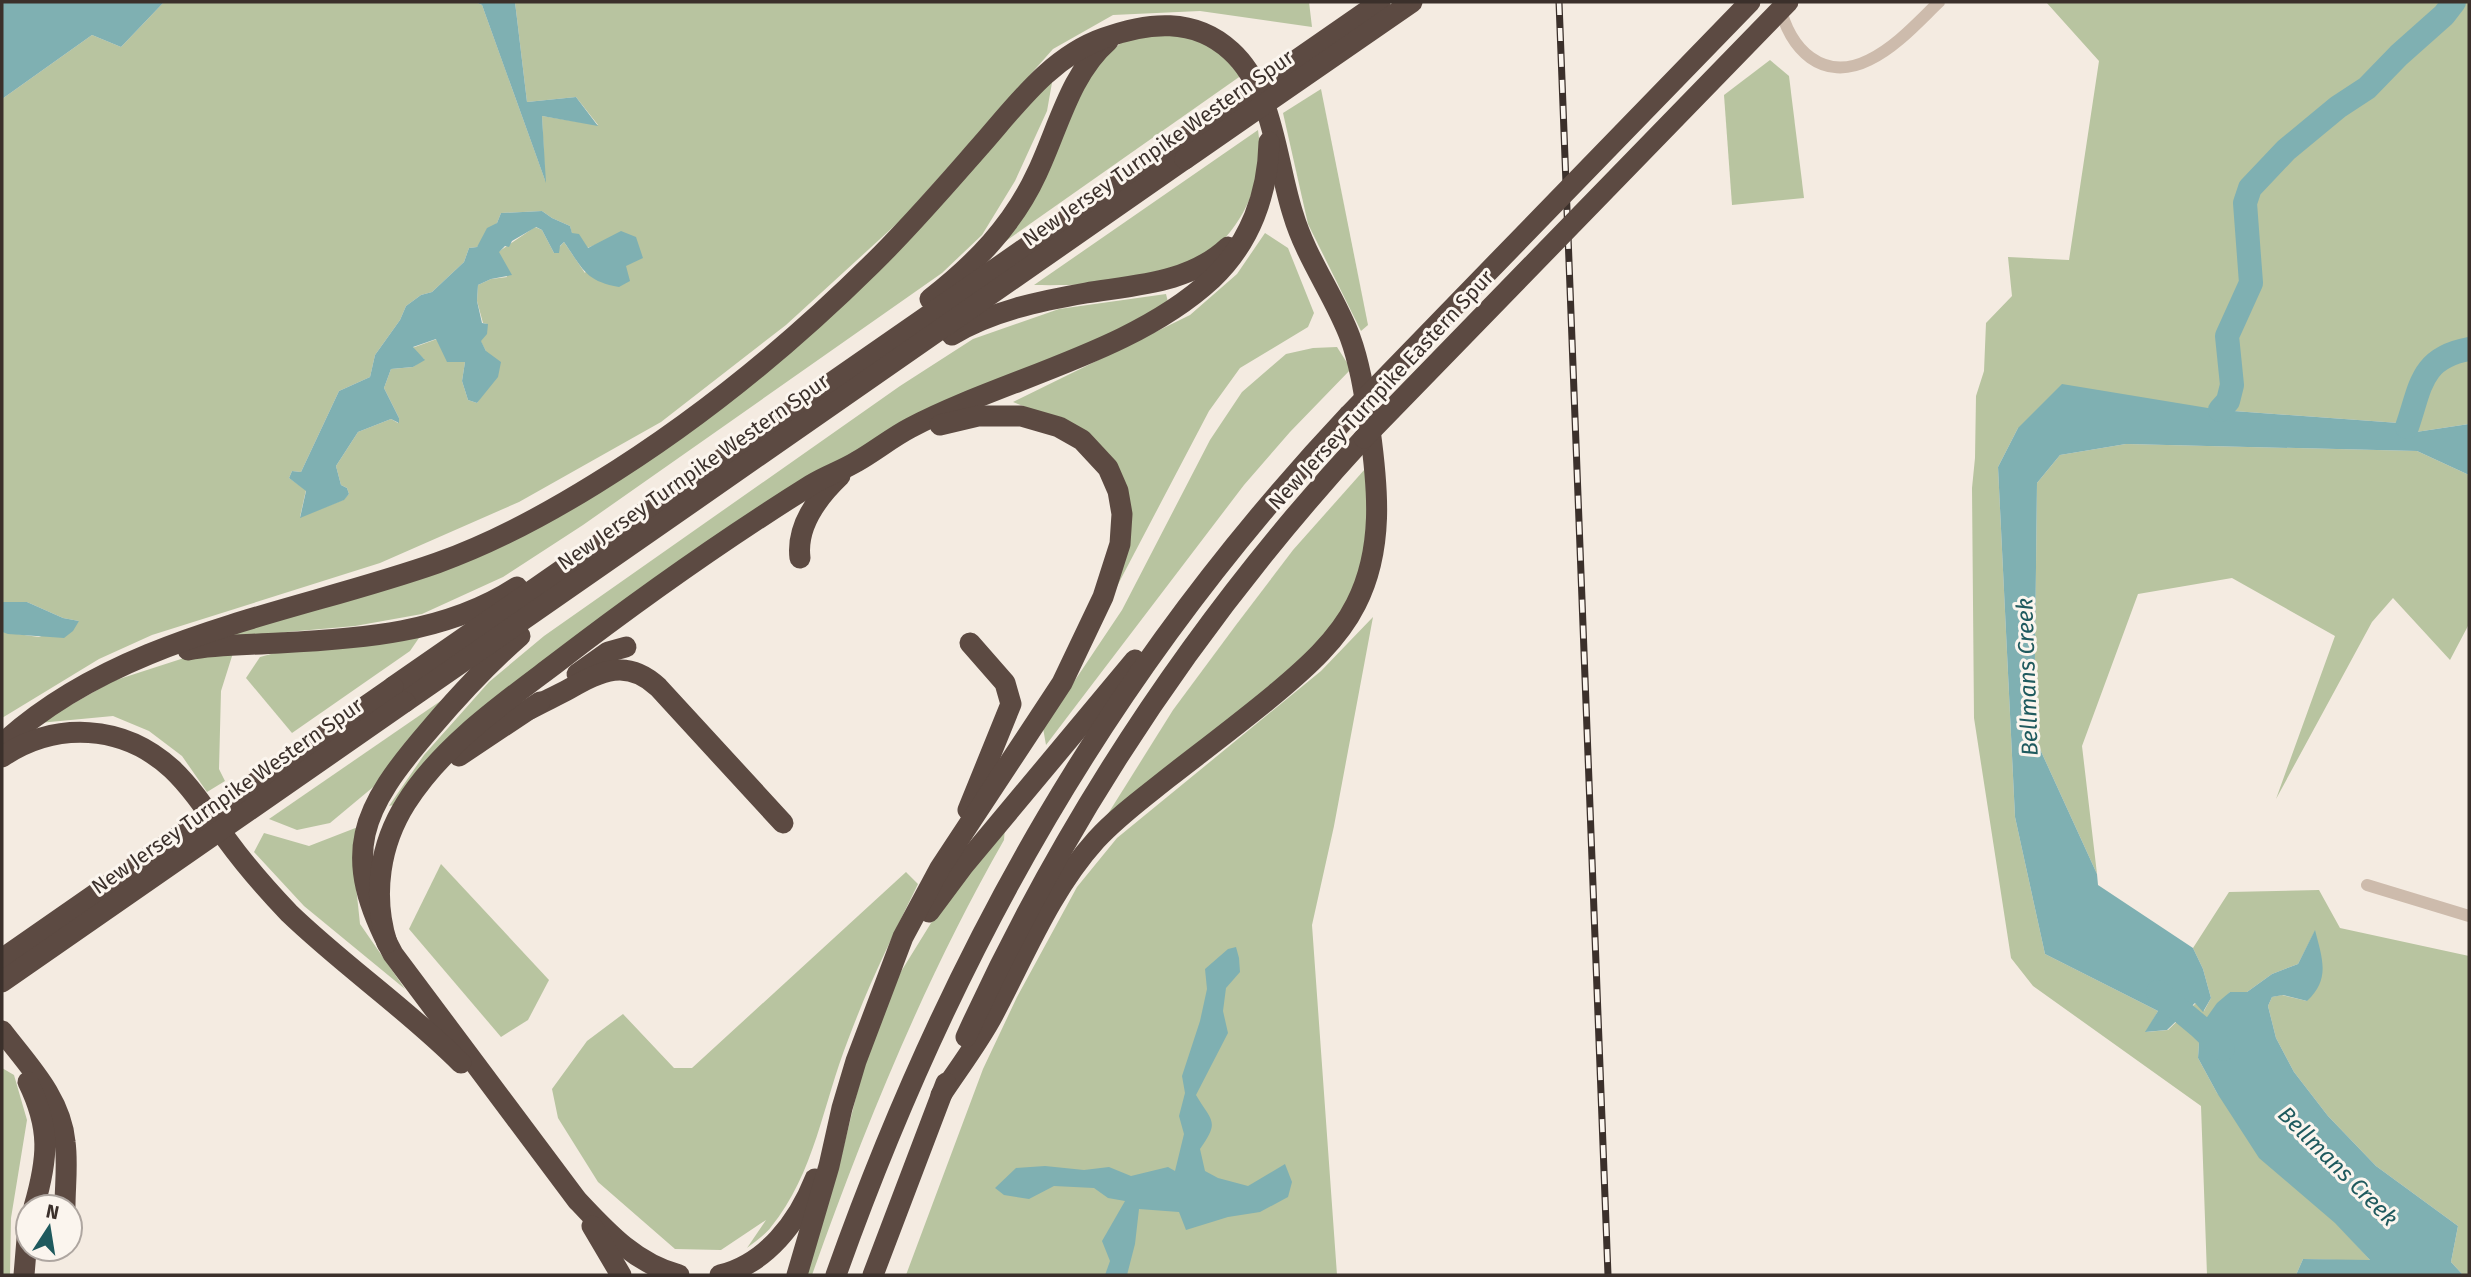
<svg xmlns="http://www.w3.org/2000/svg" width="2471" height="1277" viewBox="0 0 2471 1277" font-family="'Fira Sans',sans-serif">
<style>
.green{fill:#b8c4a0;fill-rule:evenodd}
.water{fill:#7fb0b2}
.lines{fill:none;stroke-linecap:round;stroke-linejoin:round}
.river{stroke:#7fb0b2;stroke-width:24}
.minor{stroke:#cdbbac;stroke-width:12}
.motorway{stroke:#5c4a42;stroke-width:21}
.rail-casing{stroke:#3b302b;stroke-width:7}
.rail{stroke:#fbf5ee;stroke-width:4.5;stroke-dasharray:13;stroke-linecap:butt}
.motorway-bridge{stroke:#5c4a42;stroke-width:21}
.labels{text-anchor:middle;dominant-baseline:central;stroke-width:6;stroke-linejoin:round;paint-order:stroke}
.street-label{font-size:21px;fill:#3b302b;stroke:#fbf5ee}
.water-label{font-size:23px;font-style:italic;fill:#1f5a5e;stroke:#fbf5ee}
</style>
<rect width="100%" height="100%" fill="#f4ebe1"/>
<g class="green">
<path d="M 164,2 L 475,2 L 482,5 L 545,180 L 542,116 L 598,125 L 576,97 L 527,102 L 515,2 L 1309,2 L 1312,27 L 1200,11 L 1113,15 L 1053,49 L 903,218 L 786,325 L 661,422 L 519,502 L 380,563 L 152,635 L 99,659 L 2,718 L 2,632 L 39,637 L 79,621 L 63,618 L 27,602 L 2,602 L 2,99 L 92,35 L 121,47 ZM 542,211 L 552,218 L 570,226 L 572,234 L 587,248 L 603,242 L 585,273 L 564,242 L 554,253 L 542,230 L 535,227 L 498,252 L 507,277 L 491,279 L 478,285 L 477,301 L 483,323 L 487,324 L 480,340 L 486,351 L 482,395 L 477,403 L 468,400 L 462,381 L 465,362 L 453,360 L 437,339 L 412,348 L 424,359 L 413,367 L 391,369 L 384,388 L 399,418 L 398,423 L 391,419 L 358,432 L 336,466 L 341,485 L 347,488 L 349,494 L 343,500 L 300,517 L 306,490 L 289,478 L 292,471 L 301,472 L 339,391 L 370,377 L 375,355 L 400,320 L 406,306 L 421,295 L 432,292 L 464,262 L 469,248 L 477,247 L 497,223 L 501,213 Z"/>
<path d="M 2046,2 L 2469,2 L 2469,424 L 2416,432 L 2399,423 L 2220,410 L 2018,428 L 1998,467 L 2015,817 L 2045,954 L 2158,1011 L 2146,1032 L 2168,1030 L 2196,1003 L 2204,1011 L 2211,998 L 2203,969 L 2193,948 L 2229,892 L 2319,890 L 2340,928 L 2469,956 L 2469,1275 L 2463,1275 L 2451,1262 L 2458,1226 L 2376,1166 L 2328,1116 L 2294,1072 L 2276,1038 L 2268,1006 L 2272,997 L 2282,995 L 2307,1001 L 2315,931 L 2298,964 L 2272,974 L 2247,992 L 2230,992 L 2200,1027 L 2198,1058 L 2217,1093 L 2371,1261 L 2303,1259 L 2296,1275 L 2207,1275 L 2201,1106 L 2033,986 L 2011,958 L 1974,718 L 1972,488 L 1975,458 L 1976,396 L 1984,371 L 1986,323 L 2012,296 L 2008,257 L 2069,260 L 2099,61 Z"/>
<path d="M 1155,32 L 1206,41 L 1242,75 L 993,250 L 1095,64 L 1121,43 Z"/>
<path d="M 1770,60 L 1789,76 L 1804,198 L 1732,205 L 1724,95 Z"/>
<path d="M 1053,77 L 1047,111 L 1015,181 L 982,235 L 942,273 L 583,525 L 503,577 L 422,614 L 355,626 L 287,632 L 244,640 L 231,633 L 424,572 L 697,423 Z"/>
<path d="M 1321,89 L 1368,325 L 1361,331 L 1308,224 L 1283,113 Z"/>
<path d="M 1258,130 C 1259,139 1261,148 1260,157 C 1257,198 1232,243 1194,262 C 1150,283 1082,286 1034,285 Z"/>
<path d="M 1265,233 L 1288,248 L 1314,313 L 1308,327 L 1240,368 L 1209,411 L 1114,592 L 1124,490 L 1109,454 L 1075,426 L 1013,402 L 1190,315 L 1237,274 Z"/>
<path d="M 1166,294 L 1168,302 L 1107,336 L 1033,370 L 660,578 L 398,804 L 389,806 L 424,755 L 489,682 L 544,636 L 900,386 L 973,339 L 1059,309 Z"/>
<path d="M 1337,347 L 1351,369 L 1290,432 L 1244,485 L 1046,745 L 1043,728 L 1122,610 L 1210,440 L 1242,392 L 1286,354 L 1313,348 Z"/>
<path d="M 2126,444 L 2417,451 L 2469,475 L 2469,624 L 2450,660 L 2393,598 L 2372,622 L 2276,799 L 2335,636 L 2232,578 L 2138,594 L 2082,746 L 2097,874 L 2034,736 L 2037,483 L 2060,455 Z"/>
<path d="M 1365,469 L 1370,506 L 1364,561 L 1346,607 L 1306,657 L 1106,817 L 1173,710 L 1236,625 L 1293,550 Z"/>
<path d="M 1373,617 L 1334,826 L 1312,925 L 1337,1275 L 906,1275 L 983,1069 L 1017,997 L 1077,887 L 1117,838 L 1321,671 Z"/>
<path d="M 421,635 L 410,651 L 292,733 L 246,678 L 260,657 L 282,651 Z"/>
<path d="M 233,653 L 221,691 L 219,769 L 225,781 L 207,792 L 182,756 L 149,731 L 113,716 L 39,723 L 113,681 L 181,659 Z"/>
<path d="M 458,689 L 378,783 L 330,823 L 297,830 L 269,819 Z"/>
<path d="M 358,827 L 354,867 L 360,924 L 405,989 L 304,906 L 254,852 L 264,833 L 309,846 Z"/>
<path d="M 1005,827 L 1004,840 C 925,978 865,1126 812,1275 L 802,1275 L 839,1165 L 864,1065 L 897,978 L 936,915 Z"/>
<path d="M 441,864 L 549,980 L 528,1020 L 501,1037 L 409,929 Z"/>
<path d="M 906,872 L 918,884 C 893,935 868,986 848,1040 C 823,1103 815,1173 771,1227 C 765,1235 755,1242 747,1248 L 766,1220 L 721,1250 L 675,1249 L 598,1182 L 558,1118 L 552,1089 L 587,1041 L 623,1014 L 674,1068 L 692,1068 Z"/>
<path d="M 2,1068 L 14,1075 L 27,1120 L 11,1218 L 10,1275 L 2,1275 Z"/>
</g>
<g class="water">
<path d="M 2,2 L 164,2 L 121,47 L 92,35 L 2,99 Z"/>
<path d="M 475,2 L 515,2 L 527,102 L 576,97 L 598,126 L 542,116 L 546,183 L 482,5 Z"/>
<path d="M 542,211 L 552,218 L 570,226 L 572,233 L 579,234 L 588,248 L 621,231 L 636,237 L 643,258 L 626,266 L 630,281 L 619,287 C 585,281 583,269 564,242 L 560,246 L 559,253 L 554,253 L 542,230 L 536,227 L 512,241 L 509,247 L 505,246 L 499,252 L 512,275 L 491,279 L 478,285 L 477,301 L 482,323 L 488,324 L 487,334 L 481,341 L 486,351 L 501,362 L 498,377 L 477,403 L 468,400 L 462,381 L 465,362 L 447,362 L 436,339 L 413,347 L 425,360 L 413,367 L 391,369 L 384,388 L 399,418 L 399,423 L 391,419 L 358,432 L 336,466 L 341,485 L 347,488 L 349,494 L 344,500 L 300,518 L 306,491 L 289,478 L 292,471 L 301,472 L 339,391 L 370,377 L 375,355 L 400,320 L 406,306 L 421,295 L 432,292 L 464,262 L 469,248 L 477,247 L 487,228 L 497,223 L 501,213 Z"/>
<path d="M 2062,384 L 2220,410 L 2399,423 L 2416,432 L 2469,424 L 2469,475 L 2417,451 L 2126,444 L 2060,455 L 2037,483 L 2034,736 L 2097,874 L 2098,885 L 2193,948 L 2203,969 L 2211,998 L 2203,1012 L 2195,1003 L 2167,1030 L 2145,1032 L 2158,1011 L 2045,954 L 2015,817 L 1998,467 L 2018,428 Z"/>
<path d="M 2,602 L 27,602 L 63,618 L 79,621 L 73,631 L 64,638 L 8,634 L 2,632 Z"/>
<path d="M 2315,930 C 2322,958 2331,979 2307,1001 L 2283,995 L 2272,997 L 2268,1006 L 2276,1038 L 2294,1072 L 2328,1116 L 2376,1166 L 2458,1226 L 2451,1262 L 2463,1275 L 2296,1275 L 2303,1259 L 2370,1260 L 2335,1223 L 2259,1158 L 2217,1093 L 2198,1058 L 2200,1027 L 2217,1003 L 2230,992 L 2247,992 L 2272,974 L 2298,964 Z"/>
<path d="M 1236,947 L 1239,958 L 1240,972 L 1226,988 L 1223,1011 L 1228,1033 L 1196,1095 C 1212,1122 1220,1121 1200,1149 L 1205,1171 L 1218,1178 L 1248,1186 L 1285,1164 L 1292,1182 L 1288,1197 L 1260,1212 L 1228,1217 L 1186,1230 L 1179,1212 L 1139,1209 L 1135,1244 L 1127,1275 L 1105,1275 L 1110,1261 L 1102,1241 L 1125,1201 L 1108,1198 L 1094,1188 L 1054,1186 L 1029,1199 L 1004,1195 L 995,1188 L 1016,1168 L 1045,1166 L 1084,1170 L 1109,1167 L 1131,1176 L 1168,1167 L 1175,1171 L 1184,1134 L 1179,1116 L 1185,1093 L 1182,1076 L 1200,1021 L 1207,989 L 1205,969 L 1228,949 Z"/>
</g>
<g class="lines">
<g class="river">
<path d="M 2220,410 L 2228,401 L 2232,385 L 2227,336 L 2251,283 L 2245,203 L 2250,188 L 2286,150 L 2338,107 L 2367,88 L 2399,55 L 2444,15 L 2454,2"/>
<path d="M 2407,427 C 2421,387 2420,358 2469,349"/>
<path d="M 2158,992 L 2200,1027 L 2223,1049"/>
</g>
<g class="minor">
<path d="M 1780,6 C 1789,49 1823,83 1869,60 C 1896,47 1918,22 1939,2"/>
<path d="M 2367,885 L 2469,916"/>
</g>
<g class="motorway">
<path d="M 930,299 C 975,264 1013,225 1037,173 C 1058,129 1070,74 1108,41"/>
<path d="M 952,335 C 992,311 1040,301 1086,293 C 1135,285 1190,283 1228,247"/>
<path d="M 800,558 C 796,526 818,497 840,476"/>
<path d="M 520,636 C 488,664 459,695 431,728 C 360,810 339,853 393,954 L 577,1200 C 607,1232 635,1263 679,1275"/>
<path d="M 188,650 C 217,644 249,645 279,643 C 360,639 447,633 517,587"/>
<path d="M 577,674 L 608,652 L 626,647"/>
<path d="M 393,687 L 1181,140"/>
<path d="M 405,702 L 1185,159"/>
<path d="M 530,709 C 543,702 556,696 569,689 C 601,671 627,658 658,687 L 783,823"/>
<path d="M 2,744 C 118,636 292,614 437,563 C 493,543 545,515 595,484 C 696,422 788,347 872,264 C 911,226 946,185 982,144 C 1017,104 1052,56 1104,38 C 1148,22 1194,17 1231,51 C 1274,90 1276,162 1293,214 C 1306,258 1334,295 1350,337 C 1361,367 1365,399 1370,430 C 1378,488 1384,549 1356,604 C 1338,640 1306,668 1275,694 C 1240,723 1204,750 1168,778 C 1143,798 1117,817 1096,840 C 1050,891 1025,955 993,1015 C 978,1043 958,1069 941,1095"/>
<path d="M 459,756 L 540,702"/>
<path d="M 2,757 C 56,721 123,724 172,769 C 194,790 210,816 227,840 C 246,866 267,890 289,913 C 344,966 407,1009 461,1063"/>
<path d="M 968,810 L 1011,704 L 1005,683 L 970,643"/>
<path d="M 929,912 L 964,865 L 1135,660"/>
<path d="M 387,943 C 372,895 380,844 406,803 C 442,746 502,704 555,664 C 637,601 723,540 811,485 C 825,476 841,471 856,462 C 874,452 891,438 910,428 C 1005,378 1132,353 1212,279 C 1250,243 1268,194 1269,142"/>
<path d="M 2,1031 C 28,1065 61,1098 65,1142 C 68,1163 65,1186 65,1207"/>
<path d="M 966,1037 C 1066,817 1200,616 1364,438"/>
<path d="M 28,1082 C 51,1129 48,1158 34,1207"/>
<path d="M 592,1226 L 621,1275"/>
<path d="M 24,1275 L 28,1227"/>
<path d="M 720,1275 C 766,1264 798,1222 815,1179"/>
<path d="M 797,1275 L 829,1166 L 842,1108 L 856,1061 L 903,937 L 940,868 L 1062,683 L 1103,597 L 1120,544 L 1122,514 L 1118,491 L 1108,468 L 1082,440 L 1059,427 L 1021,416 L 978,416 L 940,425"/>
<path d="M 836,1275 C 952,949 1111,668 1349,415"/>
<path d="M 873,1275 L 946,1083"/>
</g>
<defs>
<path id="rail" d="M 1559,2 L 1608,1275"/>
</defs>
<use href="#rail" class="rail-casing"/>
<use href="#rail" class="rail"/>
<g class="motorway-bridge">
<path d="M 1181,140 L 1380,2"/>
<path d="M 1185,159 L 1412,2"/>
<path d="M 1349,415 L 1750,2"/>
<path d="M 1364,438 L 1788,2"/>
<path d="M 2,959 L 393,687"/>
<path d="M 2,982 L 405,702"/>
</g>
</g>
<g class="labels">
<g class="street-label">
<text transform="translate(1158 148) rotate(-35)">New Jersey Turnpike Western Spur</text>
<text transform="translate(1381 390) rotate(-47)">New Jersey Turnpike Eastern Spur</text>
<text transform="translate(693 472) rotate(-35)">New Jersey Turnpike Western Spur</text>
<text transform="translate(227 796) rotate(-35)">New Jersey Turnpike Western Spur</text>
</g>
<g class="water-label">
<text transform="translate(2027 677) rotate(-92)">Bellmans Creek</text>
<text transform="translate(2338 1166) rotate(45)">Bellmans Creek</text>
</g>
</g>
<rect width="2471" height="1277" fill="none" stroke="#3b302b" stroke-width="7"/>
<g transform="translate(49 1228) rotate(12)"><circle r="33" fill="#fbf5ee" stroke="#aea6a0" stroke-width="2"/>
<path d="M0-5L12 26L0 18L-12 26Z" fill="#1f5a5e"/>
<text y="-10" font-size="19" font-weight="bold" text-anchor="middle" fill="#3b302b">N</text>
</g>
</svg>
